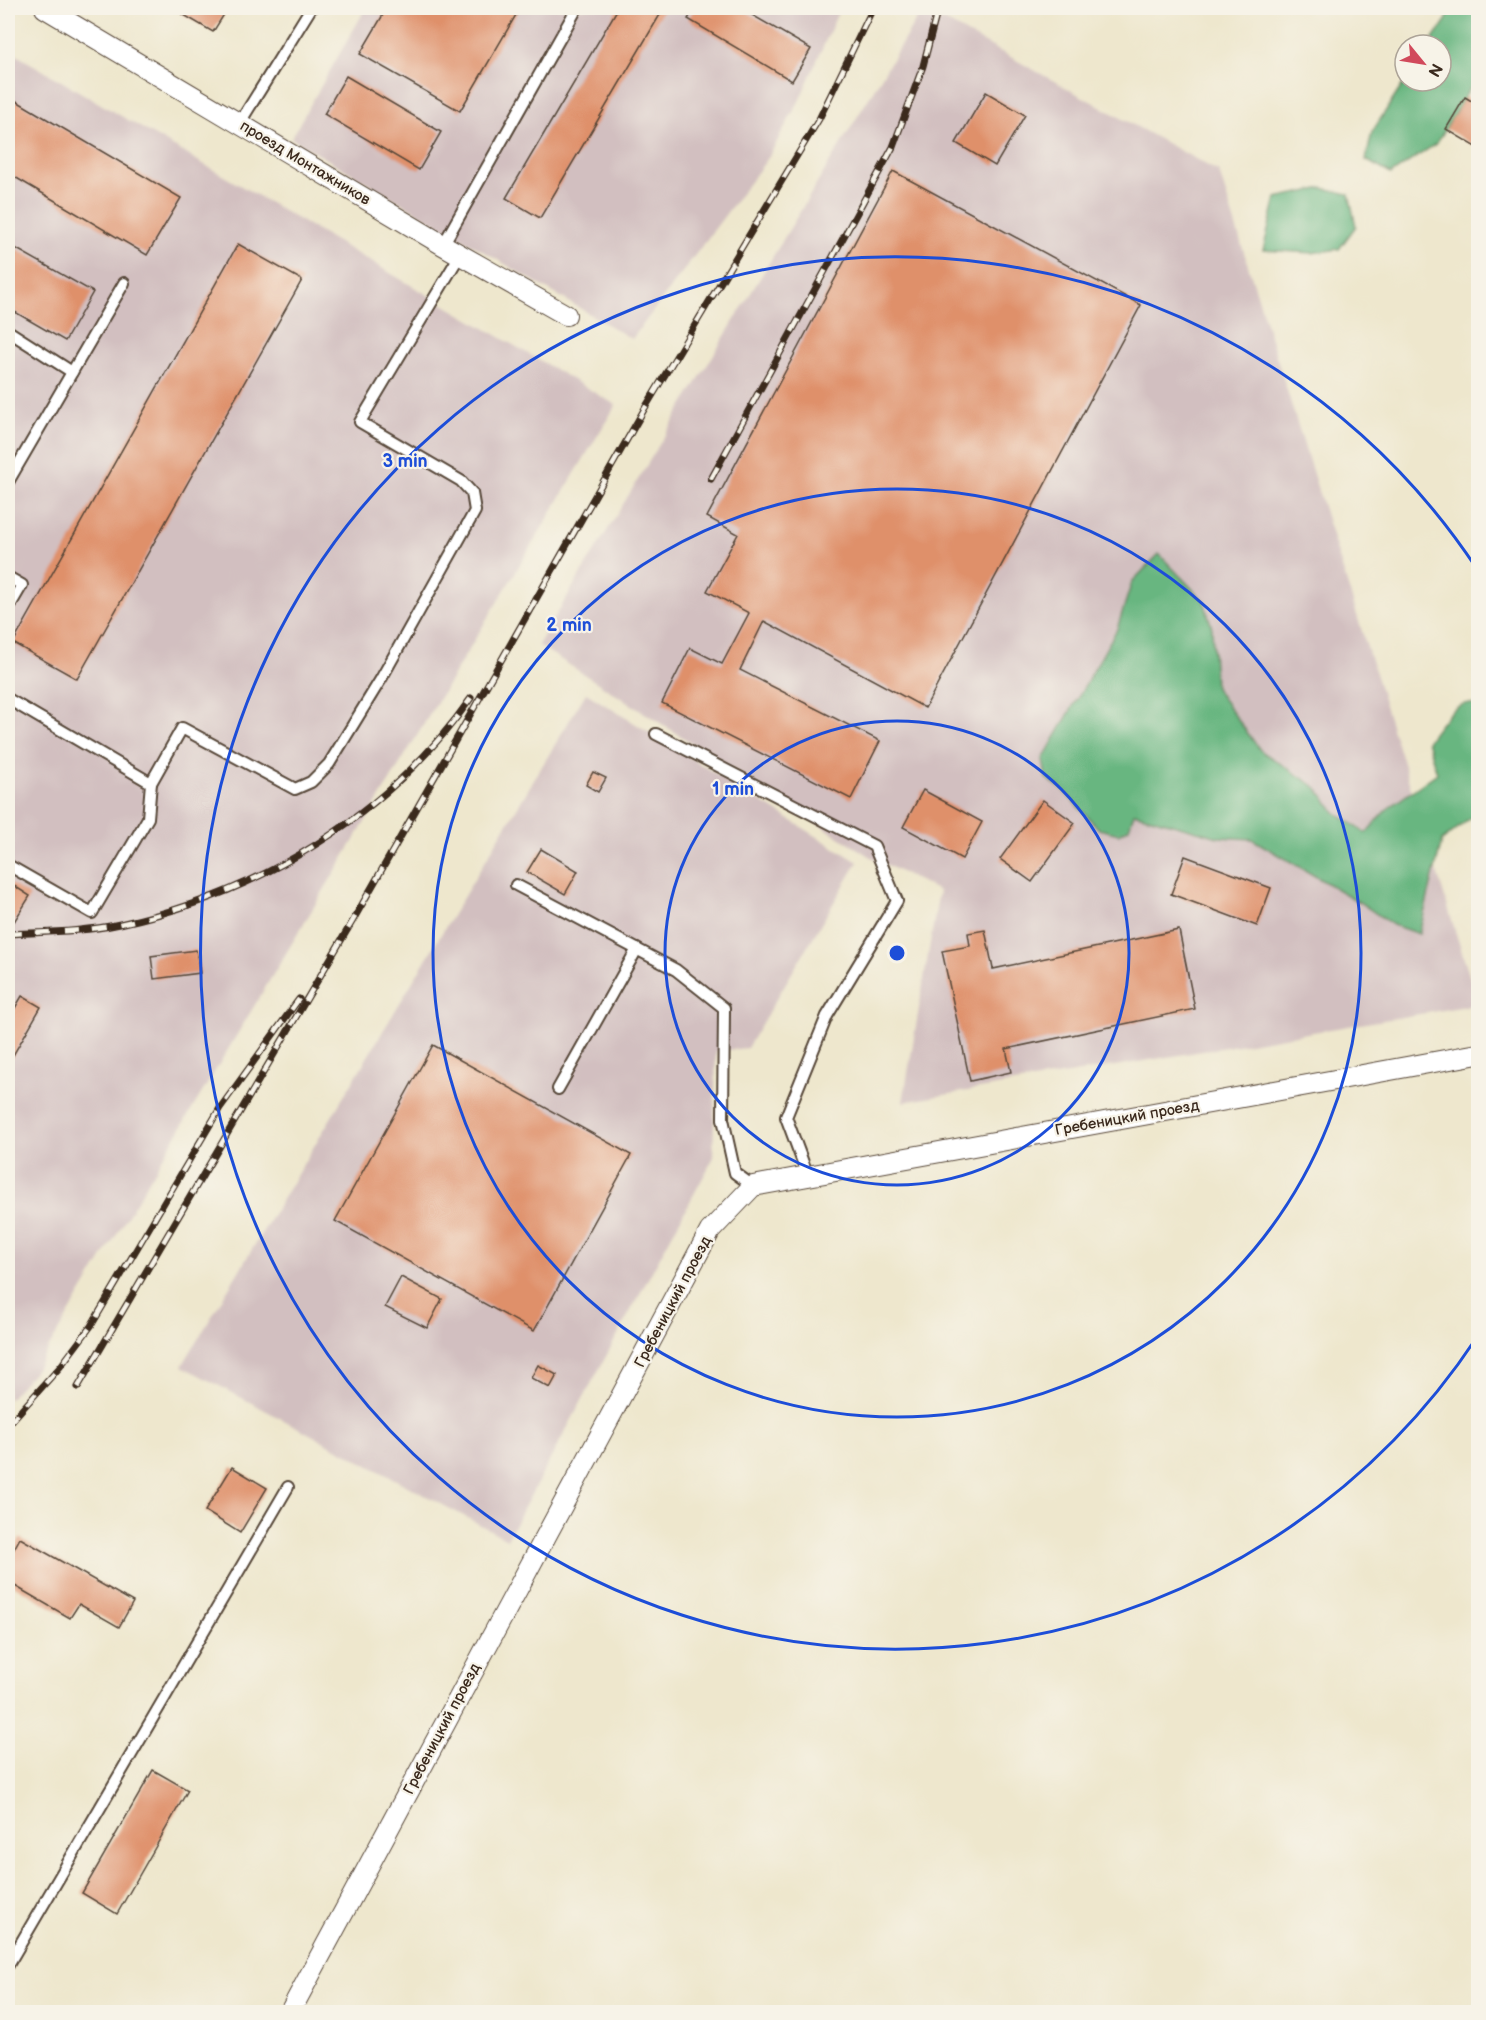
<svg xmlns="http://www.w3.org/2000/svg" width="1486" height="2020" viewBox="0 0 1486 2020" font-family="'Balsamiq Sans',sans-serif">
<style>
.industrial{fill:#d2bfc0}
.forest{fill:#68b680;stroke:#52704f;stroke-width:1.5}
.building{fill:#df906b}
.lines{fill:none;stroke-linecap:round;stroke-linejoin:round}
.lane-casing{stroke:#564638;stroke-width:14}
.street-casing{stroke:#564638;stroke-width:22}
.lane{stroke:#fff;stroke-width:10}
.street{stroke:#fff;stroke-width:20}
.rail-casing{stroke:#3b2a1e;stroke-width:7}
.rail{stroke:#f7f3e8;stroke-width:4.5;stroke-dasharray:14;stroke-linecap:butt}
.ring{fill:none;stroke:#1d4ed8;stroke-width:3}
.labels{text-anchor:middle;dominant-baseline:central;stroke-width:4.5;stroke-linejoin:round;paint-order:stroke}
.street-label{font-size:15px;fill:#3b2a1e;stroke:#f7f3e8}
.centre{fill:#1d4ed8;stroke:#f7f3e8;stroke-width:3}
.ring-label{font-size:18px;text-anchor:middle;font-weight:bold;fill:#1d4ed8;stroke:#f7f3e8;stroke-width:4.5;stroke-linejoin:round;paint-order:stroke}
</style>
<rect width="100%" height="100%" fill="#f7f3e8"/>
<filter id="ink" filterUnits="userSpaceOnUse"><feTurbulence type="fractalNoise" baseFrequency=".0167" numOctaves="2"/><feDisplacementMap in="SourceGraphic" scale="12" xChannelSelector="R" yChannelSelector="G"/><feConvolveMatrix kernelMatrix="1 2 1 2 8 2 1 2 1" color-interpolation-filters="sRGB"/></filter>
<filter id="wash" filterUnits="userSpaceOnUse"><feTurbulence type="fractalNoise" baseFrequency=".008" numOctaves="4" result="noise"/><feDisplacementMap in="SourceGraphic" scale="24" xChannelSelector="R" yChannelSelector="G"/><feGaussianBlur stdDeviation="1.35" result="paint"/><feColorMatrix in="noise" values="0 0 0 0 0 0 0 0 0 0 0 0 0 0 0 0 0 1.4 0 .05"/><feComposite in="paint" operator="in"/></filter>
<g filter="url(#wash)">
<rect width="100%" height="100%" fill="#eee7cd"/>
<g class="industrial">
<path d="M 366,8 L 840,8 L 799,101 L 768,158 L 632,339 L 291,138 Z"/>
<path d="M 919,15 L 947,22 L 1219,172 L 1478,1004 L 903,1102 L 939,891 L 869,856 L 538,645 Z"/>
<path d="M 8,50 L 616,405 L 35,1370 L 8,1400 Z"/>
<path d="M 586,693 L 858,862 L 747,1048 L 716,1051 L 713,1159 L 507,1539 L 182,1366 Z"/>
</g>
<g class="forest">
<path d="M 1450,8 L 1478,8 L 1478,75 L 1437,143 L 1391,174 L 1366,160 L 1372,132 L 1405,81 L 1441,81 L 1441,45 L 1429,45 L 1447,19 Z"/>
<path d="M 1323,188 L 1349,194 L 1356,226 L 1339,249 L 1312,253 L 1263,250 L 1276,198 Z"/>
<path d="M 1159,554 L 1204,601 L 1212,628 L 1215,688 L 1260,750 L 1317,788 L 1335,812 L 1366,833 L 1386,810 L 1437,773 L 1427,741 C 1439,727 1456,694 1478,706 L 1478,812 L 1442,841 L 1419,934 L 1393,925 L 1359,902 L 1252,839 L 1218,837 L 1134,813 L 1129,828 L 1119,834 L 1099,829 L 1062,789 L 1046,778 L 1043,759 L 1117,629 L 1132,582 Z"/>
</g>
<g id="blocks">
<g class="building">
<path d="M 172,8 L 228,8 L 213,32 Z"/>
<path d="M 387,8 L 520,8 L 460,111 L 360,54 Z"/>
<path d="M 618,8 L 664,8 L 540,218 L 506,198 Z"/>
<path d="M 695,8 L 740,8 L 811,49 L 792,81 L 688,19 Z"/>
<path d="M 346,76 L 441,132 L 419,170 L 324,114 Z"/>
<path d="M 986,92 L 1025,115 L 995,166 L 956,143 Z"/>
<path d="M 8,96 L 181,198 L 147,255 L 8,173 Z"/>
<path d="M 1465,97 L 1478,105 L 1478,148 L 1446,129 Z"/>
<path d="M 893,171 L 1141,305 L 925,708 L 764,621 L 740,670 L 880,741 L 851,799 L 662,703 L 690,648 L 722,664 L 749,613 L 707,591 L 738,534 L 707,517 Z"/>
<path d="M 8,244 L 93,292 L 65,341 L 8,308 Z"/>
<path d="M 238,244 L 302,280 L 77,679 L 13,643 Z"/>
<path d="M 593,772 L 606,778 L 598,792 L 586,785 Z"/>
<path d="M 923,790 L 982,822 L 962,859 L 903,827 Z"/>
<path d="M 1043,800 L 1075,823 L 1032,882 L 1000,859 Z"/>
<path d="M 541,849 L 578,871 L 565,894 L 527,872 Z"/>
<path d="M 1185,856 L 1271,888 L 1257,926 L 1171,894 Z"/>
<path d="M 8,882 L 30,896 L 12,925 L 8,922 Z"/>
<path d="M 985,930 L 993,969 L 1179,930 L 1195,1009 L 1006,1049 L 1011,1072 L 970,1081 L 942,951 L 970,946 L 968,933 Z"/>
<path d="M 196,950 L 200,973 L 154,979 L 151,956 Z"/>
<path d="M 22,996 L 41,1007 L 8,1064 L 8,1020 Z"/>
<path d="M 433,1045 L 631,1155 L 534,1331 L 335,1221 Z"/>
<path d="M 401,1277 L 442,1299 L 427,1328 L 385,1307 Z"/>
<path d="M 538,1365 L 557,1375 L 550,1388 L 531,1378 Z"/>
<path d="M 232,1467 L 267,1488 L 240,1533 L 205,1511 Z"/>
<path d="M 20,1538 L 133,1602 L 119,1627 L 79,1604 L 70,1618 L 8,1582 L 11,1568 L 8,1567 L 8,1560 Z"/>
<path d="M 153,1770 L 188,1790 L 117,1914 L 82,1893 Z"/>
</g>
</g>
</g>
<g filter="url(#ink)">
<use href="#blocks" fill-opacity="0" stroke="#564638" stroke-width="1.5"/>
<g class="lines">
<defs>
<g id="lane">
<path d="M 239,124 L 311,8"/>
<path d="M 443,245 L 577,8"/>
<path d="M 8,331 L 72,372"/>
<path d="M 8,482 L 124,283"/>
<path d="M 8,577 L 22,585 L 8,609"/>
<path d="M 8,699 L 151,783 L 148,818 L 92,913 L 8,865"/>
<path d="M 656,734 L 874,846 L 897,901 L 827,1016 L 786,1117 L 808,1176"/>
<path d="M 151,783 L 182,728 L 295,789 L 311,782 L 329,764 L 381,679 L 475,511 L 472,493 L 461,481 L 360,422 L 460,255"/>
<path d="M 516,885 L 676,970 L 724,1008 L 723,1119 L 735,1173 L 753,1186"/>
<path d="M 558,1089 L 637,949"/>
<path d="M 8,1965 L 288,1487"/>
</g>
<g id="street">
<path d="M 45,8 L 443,245 L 566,315"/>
<path d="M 290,2012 L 710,1231 L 753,1186 L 1478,1054"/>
</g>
</defs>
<use href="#lane" class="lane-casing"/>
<use href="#street" class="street-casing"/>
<use href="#lane" class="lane"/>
<use href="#street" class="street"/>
<defs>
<g id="rail">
<path d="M 711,479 L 893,147 L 923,66 L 938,8"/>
<path d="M 8,934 C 45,932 84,932 120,924 C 260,894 389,815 471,698"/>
<path d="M 78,1387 L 352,922 L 645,408 L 819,119 L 873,8"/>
<path d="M 8,1425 L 60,1367 L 91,1326 L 220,1108 L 299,999"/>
</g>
</defs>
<use href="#rail" class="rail-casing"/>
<use href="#rail" class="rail"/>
</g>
</g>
<g class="ring">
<circle cx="897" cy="953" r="232"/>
<circle cx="897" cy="953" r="464"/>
<path d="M1477 1337A696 696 0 1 1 1477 569"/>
</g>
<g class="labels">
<g class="street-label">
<text transform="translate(305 163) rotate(31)">проезд Монтажников</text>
<text transform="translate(1127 1118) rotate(-10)">Гребеницкий проезд</text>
<text transform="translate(673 1302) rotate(-62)">Гребеницкий проезд</text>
<text transform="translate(442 1729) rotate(-62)">Гребеницкий проезд</text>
</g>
</g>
<circle cx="897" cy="953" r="9" class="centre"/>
<g class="ring-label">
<text x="405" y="467">3 min</text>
<text x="569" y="631">2 min</text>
<text x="733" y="795">1 min</text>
</g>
<rect width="1486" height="2020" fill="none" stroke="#f7f3e8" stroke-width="30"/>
<g transform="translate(1423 63) rotate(120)"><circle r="28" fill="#f7f3e8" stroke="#aca397" stroke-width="1.5"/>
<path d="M0-4.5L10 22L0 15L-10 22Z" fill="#d1495b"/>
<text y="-9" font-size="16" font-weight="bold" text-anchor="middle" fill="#3b2a1e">N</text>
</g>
</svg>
